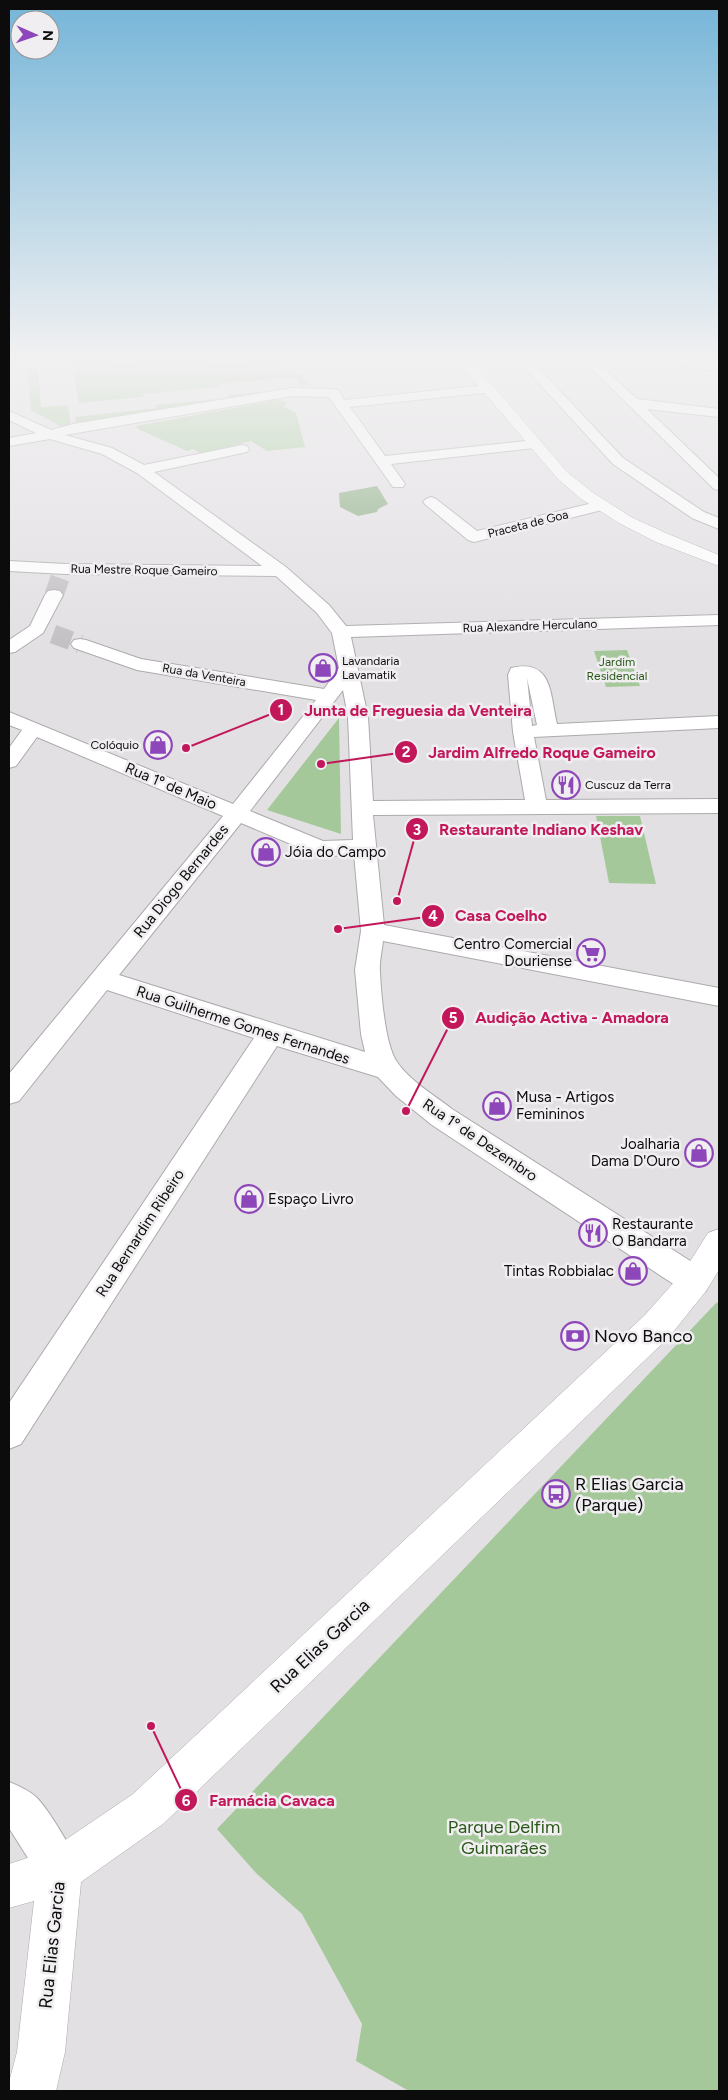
<svg xmlns="http://www.w3.org/2000/svg" width="728" height="2100" viewBox="0 0 728 2100" font-family="Figtree,sans-serif">
<style>
.green{fill:#a4c89a}
.forest{fill:#86aa7c}
.lines{fill:none;stroke-linecap:round;stroke-linejoin:round}
.minor-tunnel{stroke:#c3c0c3;stroke-width:19;stroke-dasharray:19 9;stroke-linecap:butt}
.minor-casing{stroke:#acaaac;stroke-width:2}
.tertiary-casing{stroke:#acaaac;stroke-width:1}
.minor{fill:#fff;fill-rule:evenodd}
.tertiary{fill:#fff;fill-rule:evenodd}
.labels{text-anchor:middle;dominant-baseline:central;stroke-width:5;stroke-linejoin:round;paint-order:stroke}
.far-street-label{font-size:12px;fill:#0c0c0c;stroke:#f0eef0}
.far-poi-label{font-size:12px;fill:#0c0c0c;stroke:#f0eef0;text-anchor:start}
.far-park-label{font-size:12px;fill:#295819;stroke:#f0eef0}
.street-label{font-size:15px;fill:#0c0c0c;stroke:#f0eef0}
.poi-label{font-size:15px;fill:#0c0c0c;stroke:#f0eef0;text-anchor:start}
.near-poi-label{font-size:18px;fill:#0c0c0c;stroke:#f0eef0;text-anchor:start}
.near-street-label{font-size:18px;fill:#0c0c0c;stroke:#f0eef0}
.near-park-label{font-size:18px;fill:#295819;stroke:#f0eef0}
.leader{fill:none;stroke:#c2185b;stroke-width:2}
.callout-dot{fill:#c2185b;stroke:#f0eef0;stroke-width:2}
.mark-label{font-size:15px;text-anchor:middle;font-weight:bold;fill:#fff}
.callout-label{font-size:16px;text-anchor:middle;font-weight:bold;fill:#c2185b;stroke:#f0eef0;stroke-width:5;stroke-linejoin:round;paint-order:stroke}
</style>
<rect width="100%" height="100%" fill="#e3e0e3"/>
<g class="green">
<path d="M 71,357 L 108,360 L 121,364 L 169,365 L 275,360 L 283,371 L 302,374 L 310,385 L 300,386 L 295,377 L 219,384 L 219,387 L 143,394 L 144,397 L 80,403 L 78,401 Z"/>
<path d="M 27,364 L 38,365 L 41,407 L 68,405 L 71,425 L 60,426 L 31,410 Z"/>
<path d="M 295,389 L 76,424 L 75,417 L 156,408 L 155,405 L 228,398 L 228,395 Z"/>
<path d="M 277,400 L 287,402 L 284,407 L 296,413 L 305,447 L 267,451 L 251,441 L 203,454 L 193,449 L 187,451 L 138,429 L 136,426 Z"/>
<path d="M 627,650 L 640,686 L 606,687 L 594,651 Z"/>
<path d="M 339,718 L 341,834 L 267,810 Z"/>
<path d="M 596,816 L 640,816 L 656,884 L 609,883 Z"/>
<path d="M 717,1302 L 719,1306 L 719,2091 L 409,2091 L 356,2061 L 362,2024 L 302,1914 L 256,1873 L 217,1829 Z"/>
</g>
<path class="forest" d="M 377,486 L 388,504 L 378,509 L 377,512 L 358,516 L 340,507 L 339,493 Z"/>
<g class="lines">
<g class="minor-tunnel">
<path d="M 54,595 L 60,578"/>
<path d="M 53,634 L 80,644"/>
</g>
<defs>
<g id="minor">
<path d="M 136,357 L 211,357 L 205,361 L 142,361 Z"/>
<path d="M 515,357 L 528,357 L 623,458 L 704,512 L 719,518 L 719,529 L 692,518 L 613,464 Z"/>
<path d="M 580,357 L 593,357 L 637,399 L 719,409 L 719,417 L 647,409 L 719,478 L 719,490 L 714,489 Z"/>
<path d="M 638,357 L 672,357 L 719,363 L 719,371 L 644,361 Z"/>
<path d="M 488,385 L 493,386 L 495,389 L 493,392 L 350,407 L 385,456 L 535,440 L 540,441 L 542,444 L 540,447 L 535,448 L 391,464 L 405,484 L 403,487 L 393,487 L 329,397 L 292,396 L 65,435 L 112,448 L 144,465 L 242,445 L 247,446 L 249,449 L 247,452 L 154,472 L 286,567 L 329,605 L 346,626 L 719,615 L 719,625 L 351,637 L 368,717 L 373,801 L 525,800 L 513,732 L 508,675 L 511,668 C 553,658 550,695 557,724 L 719,716 L 719,728 L 534,737 L 546,800 L 719,799 L 719,813 L 373,815 L 384,925 L 719,988 L 719,1006 L 383,941 C 382,951 379,962 380,972 C 381,993 385,1045 397,1062 C 410,1081 434,1095 452,1109 L 706,1271 L 710,1281 L 706,1291 L 695,1295 L 684,1291 L 432,1125 L 396,1096 L 378,1077 L 277,1046 L 21,1444 L 9,1449 L 9,1403 L 254,1038 L 107,990 L 19,1101 L 9,1104 L 9,1074 L 223,816 L 37,737 L 16,766 L 9,768 L 9,748 L 22,730 L 9,725 L 9,712 L 233,804 L 316,700 L 137,670 L 74,648 L 71,644 L 74,640 L 80,639 L 86,640 L 141,659 L 324,689 L 339,668 L 332,633 L 317,613 L 276,576 L 65,574 L 9,571 L 9,561 L 65,564 L 262,566 L 137,473 L 102,454 L 50,439 L 9,446 L 9,438 L 36,433 L 9,420 L 9,411 L 51,430 L 73,424 L 292,388 L 333,389 L 338,390 L 344,400 ZM 527,678 L 537,725 L 532,726 ZM 343,690 L 348,717 L 353,840 L 323,841 L 250,811 ZM 241,823 L 312,853 L 332,856 L 354,854 L 361,931 L 355,970 L 361,1034 L 365,1052 L 119,975 Z"/>
<path d="M 431,497 L 436,499 L 477,531 L 601,501 L 606,503 L 609,506 L 606,509 L 474,542 L 468,540 L 426,505 L 423,502 L 426,499 Z"/>
<path d="M 54,590 L 60,591 L 63,595 L 43,633 L 15,652 L 9,653 L 9,640 L 30,626 L 45,595 L 48,591 Z"/>
<path d="M 9,1782 C 19,1786 28,1790 36,1797 C 48,1808 75,1854 81,1870 L 75,1885 L 60,1891 L 45,1885 L 9,1828 Z"/>
</g>
<g id="tertiary">
<path d="M 454,357 L 468,357 L 567,472 L 592,492 L 631,517 L 668,534 L 719,555 L 719,566 L 656,542 L 619,523 L 580,498 L 557,478 Z"/>
<path d="M 719,1229 L 719,1270 L 706,1291 L 669,1337 L 163,1824 L 81,1882 L 65,2052 L 56,2091 L 9,2091 L 9,2082 L 17,2052 L 34,1901 L 9,1908 L 9,1864 L 49,1851 L 133,1794 L 645,1315 L 684,1271 L 708,1233 Z"/>
</g>
</defs>
<use href="#minor" class="minor-casing"/>
<use href="#tertiary" class="tertiary-casing"/>
<use href="#minor" class="minor"/>
<use href="#tertiary" class="tertiary"/>
</g>
<linearGradient id="sky" x2="0" y2="1"><stop stop-color="#75b5d8"/><stop offset="0.55" stop-color="#f2f1f2"/><stop offset="1" stop-color="#f2f1f2" stop-opacity="0"/></linearGradient>
<rect width="728" height="651" fill="url(#sky)"/>
<defs>
<symbol id="shop-ring" viewBox="-11 -11 22 22"><circle r="9.5" fill="#f0eef0" stroke="#8e47ba" stroke-width="1.5"/><path d="M-5-2.5h2.3a2.7 3.5 0 0 1 5.4 0H5L5.5 6h-11ZM-1.5-2.5h3a1.5 2.3 0 0 0-3 0Z" fill="#8e47ba"/></symbol>
<symbol id="restaurant-ring" viewBox="-11 -11 22 22"><circle r="9.5" fill="#f0eef0" stroke="#8e47ba" stroke-width="1.5"/><path d="M-5-6h1v4h1v-4h1v4h1v-4h1v5L-1.5 .5V6h-2V.5L-5-1ZM5-6V6H3V1.5H1.5Q1.5-4 5-6Z" fill="#8e47ba"/></symbol>
<symbol id="supermarket-ring" viewBox="-11 -11 22 22"><circle r="9.5" fill="#f0eef0" stroke="#8e47ba" stroke-width="1.5"/><path d="M-6-5.5h2.5l.6 2H6L4.5 2H-2.5L-4.4-4H-6ZM-1.5 3.2a1.3 1.3 0 1 0 .1 0ZM3 3.2a1.3 1.3 0 1 0 .1 0Z" fill="#8e47ba"/></symbol>
<symbol id="bank-ring" viewBox="-11 -11 22 22"><circle r="9.5" fill="#f0eef0" stroke="#8e47ba" stroke-width="1.5"/><path d="M-6-4H6V4H-6ZM0-2.3a2.3 2.3 0 1 0 0 4.6a2.3 2.3 0 1 0 0-4.6Z" fill="#8e47ba"/></symbol>
<symbol id="bus-ring" viewBox="-11 -11 22 22"><circle r="9.5" fill="#f0eef0" stroke="#8e47ba" stroke-width="1.5"/><path d="M-5-6H5V4H4V6H2V4H-2V6H-4V4H-5ZM-3.5-4V0h7V-4ZM-3.5 1.2v1.5H-2V1.2ZM2 1.2v1.5H3.5V1.2Z" fill="#8e47ba"/></symbol>
</defs>
<g fill-rule="evenodd">
<use href="#shop-ring" x="307" y="652" width="32" height="32"/>
<use href="#shop-ring" x="142" y="729" width="32" height="32"/>
<use href="#restaurant-ring" x="550" y="769" width="32" height="32"/>
<use href="#shop-ring" x="250" y="836" width="32" height="32"/>
<use href="#supermarket-ring" x="575" y="937" width="32" height="32"/>
<use href="#shop-ring" x="481" y="1090" width="32" height="32"/>
<use href="#shop-ring" x="683" y="1137" width="32" height="32"/>
<use href="#shop-ring" x="233" y="1183" width="32" height="32"/>
<use href="#restaurant-ring" x="577" y="1217" width="32" height="32"/>
<use href="#shop-ring" x="617" y="1255" width="32" height="32"/>
<use href="#bank-ring" x="559" y="1320" width="32" height="32"/>
<use href="#bus-ring" x="540" y="1478" width="32" height="32"/>
</g>
<g class="labels">
<g class="far-street-label">
<text transform="translate(528 524) rotate(-14)">Praceta de Goa</text>
<text transform="translate(144 570) rotate(1)">Rua Mestre Roque Gameiro</text>
<text transform="translate(530 626) rotate(-2)">Rua Alexandre Herculano</text>
<text transform="translate(204 675) rotate(10)">Rua da Venteira</text>
</g>
<g class="far-poi-label">
<text x="342" y="661">Lavandaria<tspan x="342" dy="14">Lavamatik</tspan></text>
<text x="139" y="745" text-anchor="end">Colóquio</text>
<text x="585" y="785">Cuscuz da Terra</text>
</g>
<g class="far-park-label">
<text x="617" y="662">Jardim<tspan x="617" dy="14">Residencial</tspan></text>
</g>
<g class="street-label">
<text transform="translate(171 786) rotate(23)">Rua 1º de Maio</text>
<text transform="translate(181 881) rotate(-51)">Rua Diogo Bernardes</text>
<text transform="translate(243 1025) rotate(18)">Rua Guilherme Gomes Fernandes</text>
<text transform="translate(480 1140) rotate(34)">Rua 1º de Dezembro</text>
<text transform="translate(140 1233) rotate(-57)">Rua Bernardim Ribeiro</text>
</g>
<g class="poi-label">
<text x="285" y="852">Jóia do Campo</text>
<text x="572" y="944" text-anchor="end">Centro Comercial<tspan x="572" dy="17">Douriense</tspan></text>
<text x="516" y="1097">Musa - Artigos<tspan x="516" dy="17">Femininos</tspan></text>
<text x="680" y="1144" text-anchor="end">Joalharia<tspan x="680" dy="17">Dama D'Ouro</tspan></text>
<text x="268" y="1199">Espaço Livro</text>
<text x="612" y="1224">Restaurante<tspan x="612" dy="17">O Bandarra</tspan></text>
<text x="614" y="1271" text-anchor="end">Tintas Robbialac</text>
</g>
<g class="near-poi-label">
<text x="594" y="1336">Novo Banco</text>
<text x="575" y="1484">R Elias Garcia<tspan x="575" dy="21">(Parque)</tspan></text>
</g>
<g class="near-street-label">
<text transform="translate(320 1646) rotate(-43)">Rua Elias Garcia</text>
<text transform="translate(52 1945) rotate(-84)">Rua Elias Garcia</text>
</g>
<g class="near-park-label">
<text x="504" y="1827">Parque Delfim<tspan x="504" dy="21">Guimarães</tspan></text>
</g>
</g>
<path class="leader" d="M186 748L281 710M321 764L406 752M397 901L417 829M338 929L433 916M406 1111L453 1018M151 1726L186 1800"/>
<g class="callout-dot">
<circle cx="186" cy="748" r="5"/>
<circle cx="321" cy="764" r="5"/>
<circle cx="397" cy="901" r="5"/>
<circle cx="338" cy="929" r="5"/>
<circle cx="406" cy="1111" r="5"/>
<circle cx="151" cy="1726" r="5"/>
<circle cx="281" cy="710" r="12"/>
<circle cx="406" cy="752" r="12"/>
<circle cx="417" cy="829" r="12"/>
<circle cx="433" cy="916" r="12"/>
<circle cx="453" cy="1018" r="12"/>
<circle cx="186" cy="1800" r="12"/>
</g>
<g class="mark-label">
<text x="281" y="715">1</text>
<text x="406" y="757">2</text>
<text x="417" y="835">3</text>
<text x="433" y="921">4</text>
<text x="453" y="1023">5</text>
<text x="186" y="1806">6</text>
</g>
<g class="callout-label">
<text x="418" y="716">Junta de Freguesia da Venteira</text>
<text x="542" y="758">Jardim Alfredo Roque Gameiro</text>
<text x="541" y="835">Restaurante Indiano Keshav</text>
<text x="501" y="921">Casa Coelho</text>
<text x="572" y="1023">Audição Activa - Amadora</text>
<text x="272" y="1806">Farmácia Cavaca</text>
</g>
<rect width="728" height="2100" fill="none" stroke="#0c0c0c" stroke-width="20"/>
<g transform="translate(35 35) rotate(92)"><circle r="24" fill="#f0eef0" stroke="#959495"/>
<path d="M0-4L9 19L0 12L-9 19Z" fill="#8e47ba"/>
<text y="-8" font-size="14" font-weight="bold" text-anchor="middle" fill="#0c0c0c">N</text>
</g>
</svg>
